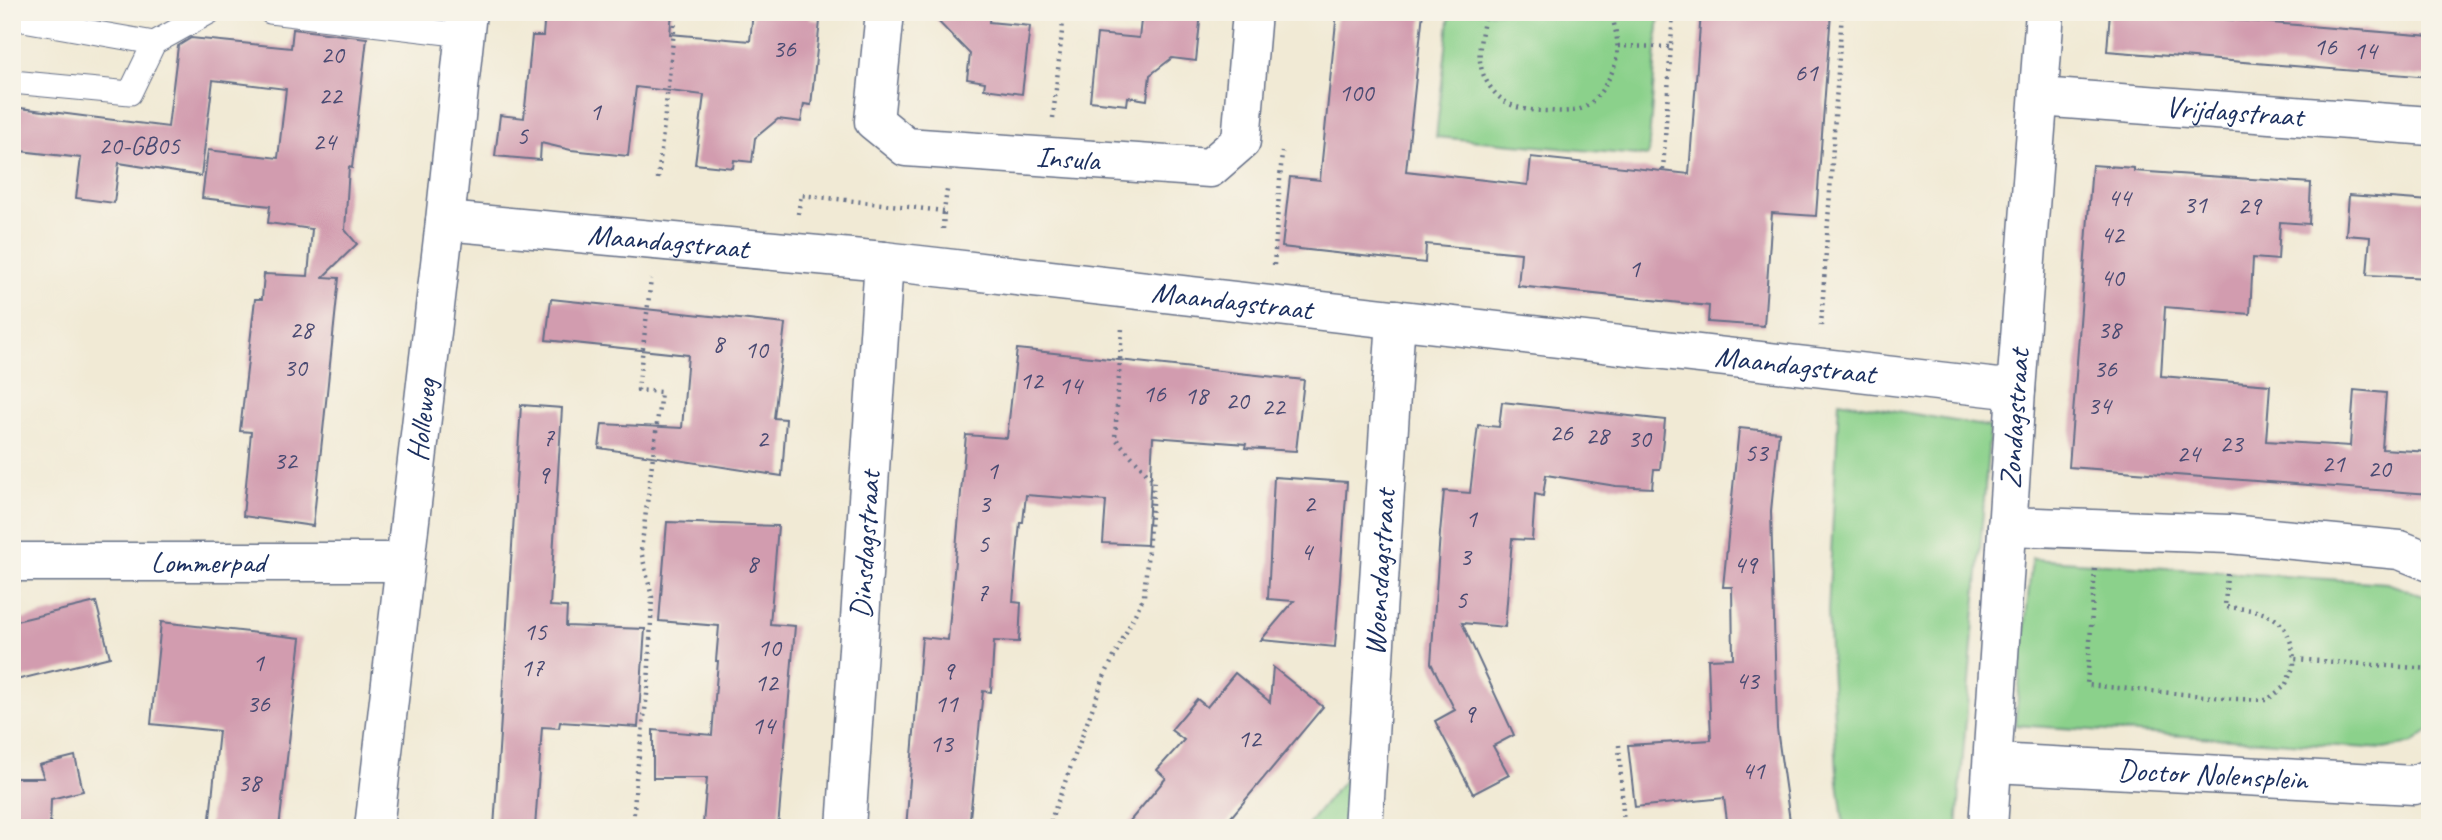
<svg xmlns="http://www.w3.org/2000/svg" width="2442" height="840" viewBox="0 0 2442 840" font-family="Caveat,sans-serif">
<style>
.green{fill:#8bd18b;stroke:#538074;stroke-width:2}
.building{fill:#d29caf}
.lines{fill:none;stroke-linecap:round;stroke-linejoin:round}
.lane-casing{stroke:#667088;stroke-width:25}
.street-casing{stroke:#667088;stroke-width:41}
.path{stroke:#667088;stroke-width:4.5;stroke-dasharray:2 5;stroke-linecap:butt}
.lane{stroke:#fff;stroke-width:23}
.street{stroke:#fff;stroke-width:38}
.labels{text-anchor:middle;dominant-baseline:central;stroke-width:5;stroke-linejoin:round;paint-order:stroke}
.number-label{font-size:26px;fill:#494a72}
.street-label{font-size:30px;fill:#1b2f5e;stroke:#f7f3e8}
</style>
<rect width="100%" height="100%" fill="#f7f3e8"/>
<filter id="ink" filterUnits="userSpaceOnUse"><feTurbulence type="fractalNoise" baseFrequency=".0143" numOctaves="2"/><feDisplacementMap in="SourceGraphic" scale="14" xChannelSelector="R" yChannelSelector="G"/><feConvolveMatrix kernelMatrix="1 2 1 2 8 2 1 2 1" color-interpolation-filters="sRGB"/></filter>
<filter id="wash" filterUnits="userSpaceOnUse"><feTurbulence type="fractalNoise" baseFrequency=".00686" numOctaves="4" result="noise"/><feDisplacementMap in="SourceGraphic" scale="28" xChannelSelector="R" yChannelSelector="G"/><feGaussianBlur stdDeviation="1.57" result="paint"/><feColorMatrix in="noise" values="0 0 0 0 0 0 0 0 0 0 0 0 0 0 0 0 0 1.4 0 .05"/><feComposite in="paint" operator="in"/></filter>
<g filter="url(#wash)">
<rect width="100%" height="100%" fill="#f1ead5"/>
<g class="green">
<path d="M 1450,12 L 1659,12 L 1648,156 L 1436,137 Z"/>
<path d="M 1839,401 L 1990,427 L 1957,828 L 1844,828 L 1837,773 L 1828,612 Z"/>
<path d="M 2032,559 L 2387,583 L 2429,598 L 2430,730 L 2413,743 L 2384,749 L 2015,725 Z"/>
<path d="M 1353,769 L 1348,828 L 1305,828 Z"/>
</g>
<g id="blocks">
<g class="building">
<path d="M 545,12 L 672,12 L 670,34 L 750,41 L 753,12 L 809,12 L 809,19 L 820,21 L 811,105 L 804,104 L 801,122 L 778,119 L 755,138 L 752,162 L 734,160 L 733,168 L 695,164 L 704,95 L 636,87 L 628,156 L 571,150 L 541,143 L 540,160 L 495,156 L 500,115 L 524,118 L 532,36 L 543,36 Z"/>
<path d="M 929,12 L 990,12 L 989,22 L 1030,26 L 1022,94 L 984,89 L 985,82 L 967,79 L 970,54 Z"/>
<path d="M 1142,12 L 1201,12 L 1196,61 L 1172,58 L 1150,75 L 1147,100 L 1128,97 L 1127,105 L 1090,101 L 1097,34 L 1139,38 Z"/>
<path d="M 1337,12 L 1423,12 L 1406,171 L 1528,185 L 1531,157 L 1689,174 L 1701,12 L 1831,12 L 1816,216 L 1772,213 L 1764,326 L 1708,322 L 1709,306 L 1518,286 L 1521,253 L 1426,244 L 1425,263 L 1282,247 L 1290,177 L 1320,180 Z"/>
<path d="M 2110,12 L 2137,12 L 2430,36 L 2430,77 L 2107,51 Z"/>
<path d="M 293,29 L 367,38 L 352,168 L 349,167 L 345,230 L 357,244 L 323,277 L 339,278 L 313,526 L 243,516 L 251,432 L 240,431 L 255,299 L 262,299 L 264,274 L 308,276 L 312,229 L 268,223 L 270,206 L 202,198 L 208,150 L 278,158 L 286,89 L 213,80 L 201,176 L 119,163 L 114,203 L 76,198 L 81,158 L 12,150 L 12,107 L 168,127 L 178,46 L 191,38 L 291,48 Z"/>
<path d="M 2092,165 L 2134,168 L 2134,171 L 2311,183 L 2309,224 L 2280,222 L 2278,260 L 2253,258 L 2250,314 L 2165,307 L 2161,376 L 2270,385 L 2266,441 L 2350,446 L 2354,390 L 2386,393 L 2382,449 L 2430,452 L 2430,494 L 2069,467 Z"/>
<path d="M 2349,195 L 2430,201 L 2430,278 L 2367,275 L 2370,237 L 2346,235 Z"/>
<path d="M 551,299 L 785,324 L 774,418 L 786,419 L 782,476 L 599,448 L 602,424 L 682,428 L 688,355 L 546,340 Z"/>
<path d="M 1017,349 L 1304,380 L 1296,451 L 1245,448 L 1246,444 L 1153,437 L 1147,545 L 1103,543 L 1106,501 L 1026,495 L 1023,522 L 1020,522 L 1013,602 L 1021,603 L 1019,642 L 994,641 L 991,692 L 983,691 L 969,828 L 906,828 L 922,637 L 948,640 L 966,435 L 1007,438 Z"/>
<path d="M 1502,402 L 1665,420 L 1660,469 L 1654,469 L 1652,488 L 1616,486 L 1546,475 L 1543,496 L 1535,494 L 1532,540 L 1512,539 L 1505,627 L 1462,623 L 1514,735 L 1493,746 L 1509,775 L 1473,794 L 1435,721 L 1455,710 L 1431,663 L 1440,533 L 1444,491 L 1470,493 L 1478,425 L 1499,427 Z"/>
<path d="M 521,405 L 562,408 L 550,606 L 567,607 L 566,626 L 645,629 L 638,727 L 560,722 L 559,728 L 542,727 L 535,828 L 494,828 Z"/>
<path d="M 1739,428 L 1779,432 L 1771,511 L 1777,729 L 1791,828 L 1728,828 L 1724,798 L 1635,807 L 1628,745 L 1711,740 L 1708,659 L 1733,658 L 1732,587 L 1723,587 Z"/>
<path d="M 1274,477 L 1347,482 L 1335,647 L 1261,640 L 1294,601 L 1268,599 Z"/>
<path d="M 667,522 L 778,526 L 770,624 L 795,626 L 778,828 L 703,824 L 707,778 L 653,778 L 653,730 L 712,735 L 718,661 L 716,661 L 719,626 L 659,621 Z"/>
<path d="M 96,602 L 110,657 L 12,681 L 12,622 Z"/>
<path d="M 161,622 L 301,638 L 279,828 L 209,828 L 219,731 L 151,724 Z"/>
<path d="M 1273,667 L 1323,707 L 1222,828 L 1124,828 L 1166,778 L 1157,770 L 1184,740 L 1171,730 L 1197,699 L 1207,707 L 1235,673 L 1270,702 Z"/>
<path d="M 75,756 L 83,791 L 51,799 L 50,828 L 12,828 L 12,778 L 44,778 L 39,765 Z"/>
</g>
</g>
</g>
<g filter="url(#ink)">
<use href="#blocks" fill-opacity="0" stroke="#667088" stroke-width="2"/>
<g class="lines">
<defs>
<g id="lane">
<path d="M 270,12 L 464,35"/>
<path d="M 12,18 L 154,43"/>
<path d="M 12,82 L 130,93 L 154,43 L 210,12"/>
</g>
<g id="street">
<path id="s1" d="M 885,12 L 874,121 L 906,147 L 1210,168 L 1241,141 L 1252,12"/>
<path id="s2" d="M 2039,97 L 2430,126"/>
<path id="s3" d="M 445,221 L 884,261 L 2016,390"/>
<path d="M 2007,526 L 2229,534 L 2400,550 L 2430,562"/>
<path id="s4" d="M 12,562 L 404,562"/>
<path id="s5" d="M 1994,763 L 2414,785 L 2430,778"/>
<path id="s6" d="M 374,828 L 445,221 L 467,12"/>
<path id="s7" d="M 846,828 L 884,261"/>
<path id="s8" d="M 1363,828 L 1396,319"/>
<path id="s9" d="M 1988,828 L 2016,390 L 2045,12"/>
</g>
</defs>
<use href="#lane" class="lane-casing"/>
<use href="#street" class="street-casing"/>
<g class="path">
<path d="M 1486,12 C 1482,32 1475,56 1484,76 C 1498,106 1520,111 1550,111 C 1560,112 1574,112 1583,108 C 1597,102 1613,75 1616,60 C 1620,44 1615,28 1611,12"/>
<path d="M 1618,46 L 1671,47"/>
<path d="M 1053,118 L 1064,12"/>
<path d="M 1663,170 L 1673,12"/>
<path d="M 658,179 L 676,12"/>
<path d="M 798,214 L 801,195 L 944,211 L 947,190"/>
<path d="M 943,229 L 944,211"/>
<path d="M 1274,265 L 1282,152"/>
<path d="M 1821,326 L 1842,12"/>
<path d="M 2095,569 L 2087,685 L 2235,699 L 2267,700 L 2285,686 L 2294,666 L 2294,659 L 2430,669"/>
<path d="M 2227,574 L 2225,607 C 2264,610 2289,614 2294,659"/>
<path d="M 1619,745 L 1624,828"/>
<path d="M 633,828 L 636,779 L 648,687 L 652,597 L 641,551 L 661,392 L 638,390 L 651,279"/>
<path d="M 1048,828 L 1104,677 L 1144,596 L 1154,481 L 1115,438 L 1122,328"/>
</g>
<use href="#lane" class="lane"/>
<use href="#street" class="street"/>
</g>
</g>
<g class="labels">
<g class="number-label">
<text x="2325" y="46">16</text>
<text x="784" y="48">36</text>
<text x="2365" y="50">14</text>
<text x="332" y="54">20</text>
<text x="1806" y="72">61</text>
<text x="1356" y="92">100</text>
<text x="330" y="95">22</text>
<text x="595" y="111">1</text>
<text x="522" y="135">5</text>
<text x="324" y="141">24</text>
<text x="139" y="145">20-GB05</text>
<text x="2119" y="197">44</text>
<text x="2195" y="204">31</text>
<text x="2249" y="205">29</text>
<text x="2112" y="234">42</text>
<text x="1634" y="268">1</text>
<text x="2112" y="277">40</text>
<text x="301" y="329">28</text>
<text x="2109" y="329">38</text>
<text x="718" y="343">8</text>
<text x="756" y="349">10</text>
<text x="295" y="367">30</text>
<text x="2105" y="368">36</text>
<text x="1031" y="380">12</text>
<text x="1070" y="385">14</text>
<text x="1154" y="393">16</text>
<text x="1196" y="395">18</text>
<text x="1237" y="400">20</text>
<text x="2099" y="405">34</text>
<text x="1273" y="406">22</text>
<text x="1561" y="432">26</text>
<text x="1597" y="435">28</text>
<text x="548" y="437">7</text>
<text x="762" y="438">2</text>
<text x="1639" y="438">30</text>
<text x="2231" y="443">23</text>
<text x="1756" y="452">53</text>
<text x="2188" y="453">24</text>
<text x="285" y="460">32</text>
<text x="2333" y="463">21</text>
<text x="2379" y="468">20</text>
<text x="992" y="470">1</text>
<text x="543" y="474">9</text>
<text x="984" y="503">3</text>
<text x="1309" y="503">2</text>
<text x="1471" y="518">1</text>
<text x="983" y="543">5</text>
<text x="1306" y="551">4</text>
<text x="1465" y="556">3</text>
<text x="752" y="563">8</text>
<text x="1745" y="564">49</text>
<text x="982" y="592">7</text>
<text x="1461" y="599">5</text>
<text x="535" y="631">15</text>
<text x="769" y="647">10</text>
<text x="258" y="662">1</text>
<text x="532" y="667">17</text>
<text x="948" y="670">9</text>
<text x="1747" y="680">43</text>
<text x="766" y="682">12</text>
<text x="258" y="703">36</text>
<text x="946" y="703">11</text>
<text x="1469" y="713">9</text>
<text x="763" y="725">14</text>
<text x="1249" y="738">12</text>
<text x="941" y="743">13</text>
<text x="1753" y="770">41</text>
<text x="249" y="782">38</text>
</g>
<g class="street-label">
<text stroke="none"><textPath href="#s2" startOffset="196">Vrijdagstraat</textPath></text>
<text stroke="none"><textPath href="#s1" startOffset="313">Insula</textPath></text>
<text stroke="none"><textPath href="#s3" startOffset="224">Maandagstraat</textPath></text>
<text stroke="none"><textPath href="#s3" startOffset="791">Maandagstraat</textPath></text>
<text stroke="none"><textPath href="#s3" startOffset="1358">Maandagstraat</textPath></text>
<text stroke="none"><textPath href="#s6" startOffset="411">Holleweg</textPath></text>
<text stroke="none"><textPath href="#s9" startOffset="410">Zondagstraat</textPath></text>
<text stroke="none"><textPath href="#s7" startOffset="284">Dinsdagstraat</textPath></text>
<text stroke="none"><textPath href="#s4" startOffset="196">Lommerpad</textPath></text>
<text stroke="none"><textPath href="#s8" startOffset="256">Woensdagstraat</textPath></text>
<text stroke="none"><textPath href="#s5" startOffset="219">Doctor Nolensplein</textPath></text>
</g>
</g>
<rect width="2442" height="840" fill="none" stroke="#f7f3e8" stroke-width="42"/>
</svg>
